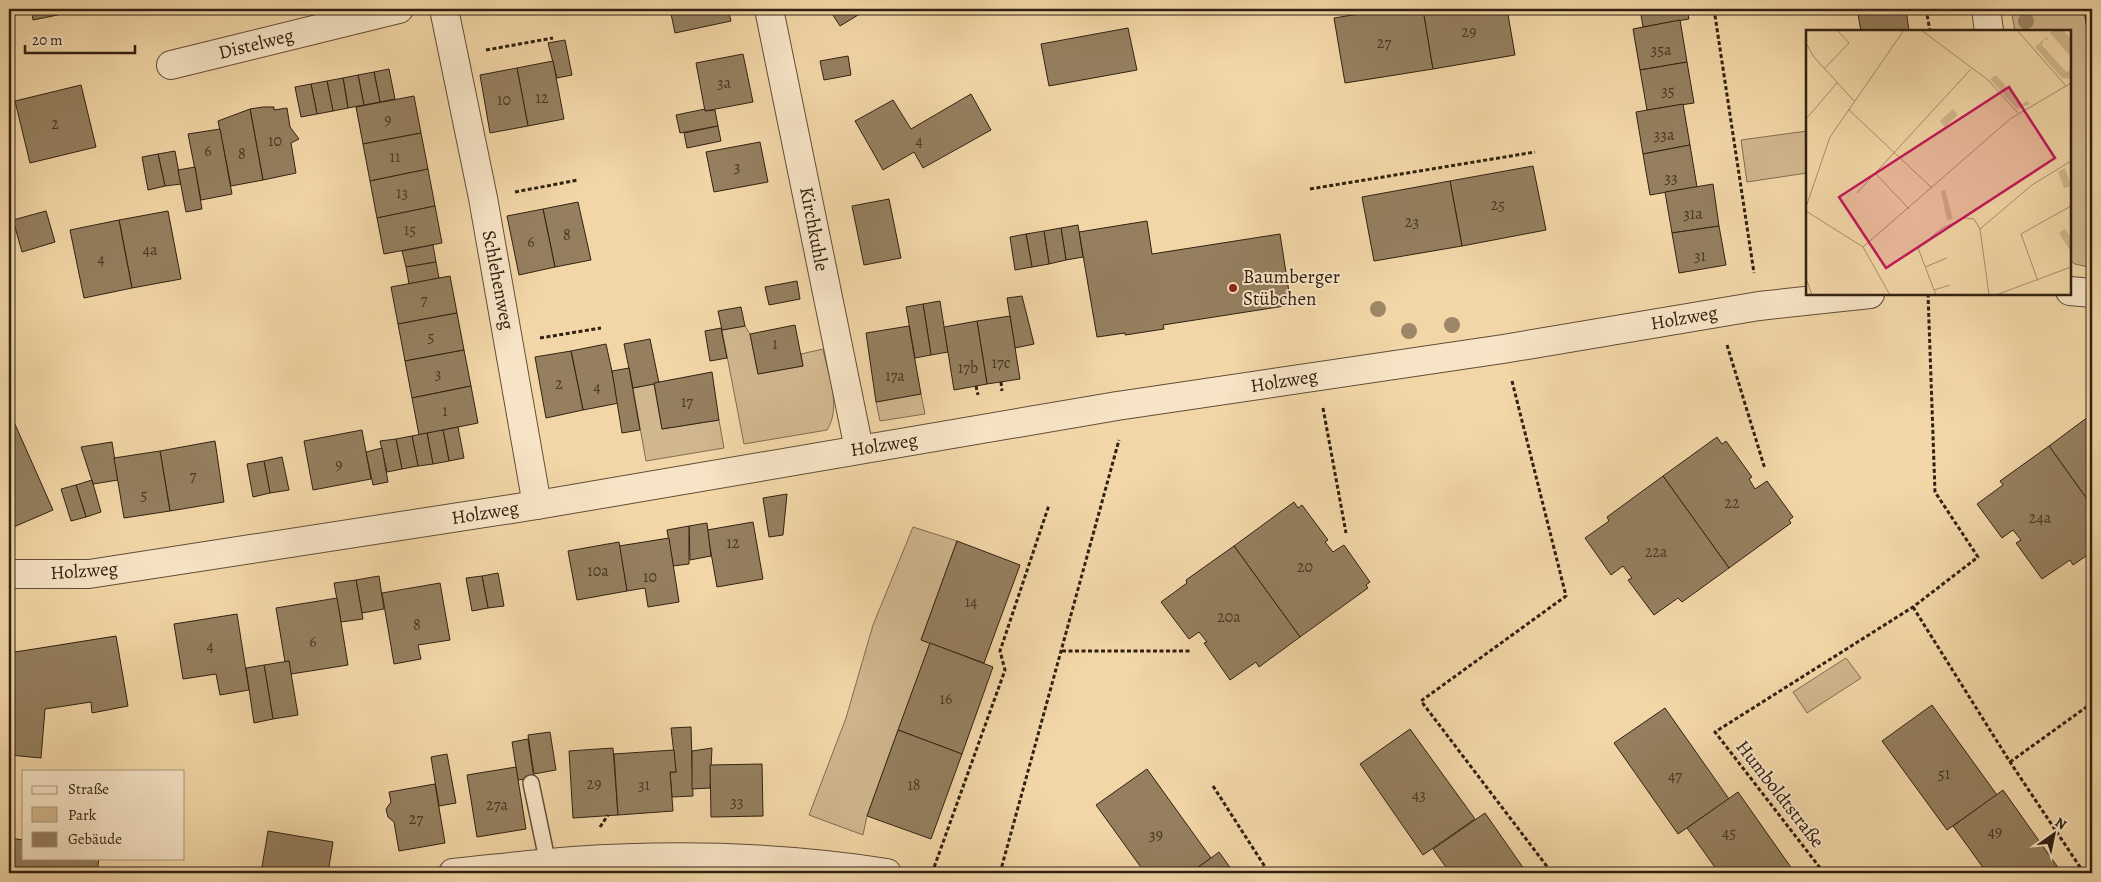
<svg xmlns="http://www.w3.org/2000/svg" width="2101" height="882" viewBox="0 0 2101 882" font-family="Alegreya,serif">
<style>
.green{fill:#d1b78e;stroke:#816c50}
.building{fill:#957f5f;stroke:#312111}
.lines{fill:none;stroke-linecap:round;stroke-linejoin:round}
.lane-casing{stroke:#614e36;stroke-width:18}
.street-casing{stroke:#614e36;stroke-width:30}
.path{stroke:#312111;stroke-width:3;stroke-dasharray:4 2.5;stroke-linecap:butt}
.lane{stroke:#f7e4c6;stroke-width:15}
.street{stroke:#f7e4c6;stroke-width:28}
.tree{fill:#9e8766}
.poi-dot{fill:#8f2418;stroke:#f7e4c6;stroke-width:2}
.labels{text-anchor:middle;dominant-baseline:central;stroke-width:4;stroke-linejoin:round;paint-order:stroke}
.number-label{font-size:16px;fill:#4a3824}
.street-label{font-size:19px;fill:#312111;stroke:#f7e4c6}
.poi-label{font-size:19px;fill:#312111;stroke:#f7e4c6;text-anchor:start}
.inset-road{fill:none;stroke:#a58e6b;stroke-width:1}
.view{fill:#c2185b;fill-opacity:0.15;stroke:#c2185b;stroke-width:2.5}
.inset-edge{fill:none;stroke:#312111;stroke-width:2.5}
</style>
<rect width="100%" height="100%" fill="#f2d6a7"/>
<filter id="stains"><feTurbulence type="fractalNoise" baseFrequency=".004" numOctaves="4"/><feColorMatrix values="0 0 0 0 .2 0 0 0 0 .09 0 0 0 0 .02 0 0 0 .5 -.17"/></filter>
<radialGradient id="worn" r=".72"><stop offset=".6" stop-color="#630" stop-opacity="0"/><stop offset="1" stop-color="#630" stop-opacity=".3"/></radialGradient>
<g class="green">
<path d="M 2011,9 L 2084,9 L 2088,36 L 2092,36 L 2092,48 L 2090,49 L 2092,63 L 2092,268 L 2075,264 L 2070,260 L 2070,31 L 2015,31 Z"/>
<path d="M 1807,131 L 1807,173 L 1747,182 L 1741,140 Z"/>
<path d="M 745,326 L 750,334 L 758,374 L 803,366 L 801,354 L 823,349 C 828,375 842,406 827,430 L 744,444 L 722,330 Z"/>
<path d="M 654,384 L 662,429 L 719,420 L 724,448 L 646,461 L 633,388 Z"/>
<path d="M 921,394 L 925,414 L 880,421 L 876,402 Z"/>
<path d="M 913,527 L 957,541 L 921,640 L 930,643 L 867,816 L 863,835 L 809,815 L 846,718 L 873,625 Z"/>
<path d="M 1846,658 L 1861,678 L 1807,713 L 1793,692 Z"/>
</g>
<g class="building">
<path d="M 31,9 L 82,9 L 82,10 L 33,20 Z"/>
<path d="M 670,9 L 728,9 L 731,21 L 675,33 Z"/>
<path d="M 829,9 L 868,9 L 840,26 Z"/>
<path d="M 1390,9 L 1423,9 L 1433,69 L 1345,83 L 1334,18 Z"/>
<path d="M 1423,9 L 1507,9 L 1515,55 L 1433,69 Z"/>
<path d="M 1640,9 L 1687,9 L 1689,19 L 1643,27 Z"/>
<path d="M 1857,9 L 1906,9 L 1909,31 L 1861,31 Z"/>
<path d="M 2084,9 L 2092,9 L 2092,36 L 2088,37 Z"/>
<path d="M 1680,20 L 1687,62 L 1640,70 L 1633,29 Z"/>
<path d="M 1128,28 L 1137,70 L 1049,86 L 1041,44 Z"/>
<path d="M 565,40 L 572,75 L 557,78 L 548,43 Z"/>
<path d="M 743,54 L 753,102 L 705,111 L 696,63 Z"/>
<path d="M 848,56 L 851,75 L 824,80 L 820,61 Z"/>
<path d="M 553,61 L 564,119 L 528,126 L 517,68 Z"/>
<path d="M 1687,62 L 1694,103 L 1647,110 L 1640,70 Z"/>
<path d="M 517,68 L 528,126 L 490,133 L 480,75 Z"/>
<path d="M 389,69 L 395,99 L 380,102 L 374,72 Z"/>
<path d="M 374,72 L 380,102 L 364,105 L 358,75 Z"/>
<path d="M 358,75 L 364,105 L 348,108 L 343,78 Z"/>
<path d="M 343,78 L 348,108 L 333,111 L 327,81 Z"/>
<path d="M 327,81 L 333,111 L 317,114 L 311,84 Z"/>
<path d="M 311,84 L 317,114 L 301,117 L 295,87 Z"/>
<path d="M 81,85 L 96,147 L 30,163 L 15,101 Z"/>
<path d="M 971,94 L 991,130 L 923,168 L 914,152 L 883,170 L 855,121 L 893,100 L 911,129 Z"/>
<path d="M 414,96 L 421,133 L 363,144 L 356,107 Z"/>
<path d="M 1683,104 L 1690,145 L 1643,154 L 1636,112 Z"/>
<path d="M 263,107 L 274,107 L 274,110 L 287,108 L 290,127 L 299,139 L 291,143 L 296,173 L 263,180 L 250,109 Z"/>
<path d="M 250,109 L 263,180 L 231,186 L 218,121 Z"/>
<path d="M 705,109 L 705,111 L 715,110 L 718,126 L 680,133 L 676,115 Z"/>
<path d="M 718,126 L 721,141 L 687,148 L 684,133 Z"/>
<path d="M 220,129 L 232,194 L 201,200 L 188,134 Z"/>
<path d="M 421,133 L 428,169 L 370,181 L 363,144 Z"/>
<path d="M 760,142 L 768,182 L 714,192 L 706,152 Z"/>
<path d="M 1690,145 L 1697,187 L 1650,195 L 1643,154 Z"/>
<path d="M 175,151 L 181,184 L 165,186 L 158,154 Z"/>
<path d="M 158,154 L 165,186 L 148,190 L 142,157 Z"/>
<path d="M 1533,166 L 1546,230 L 1462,246 L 1450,181 Z"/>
<path d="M 195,167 L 202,209 L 186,212 L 178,170 Z"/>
<path d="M 428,169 L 435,206 L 377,218 L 370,181 Z"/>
<path d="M 1450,181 L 1462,246 L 1374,261 L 1362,197 Z"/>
<path d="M 1713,184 L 1719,226 L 1672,233 L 1665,192 Z"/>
<path d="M 889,199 L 901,258 L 864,265 L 852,206 Z"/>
<path d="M 578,202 L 591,260 L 555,267 L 543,209 Z"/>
<path d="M 435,206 L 442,243 L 384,254 L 377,218 Z"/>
<path d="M 543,209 L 555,267 L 519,275 L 507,216 Z"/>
<path d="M 46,211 L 55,242 L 22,252 L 13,220 Z"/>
<path d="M 168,211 L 181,279 L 132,288 L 119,220 Z"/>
<path d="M 119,220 L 132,288 L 84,298 L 70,230 Z"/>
<path d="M 1147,221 L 1152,254 L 1280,234 L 1291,305 L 1163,325 L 1164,329 L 1125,335 L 1125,333 L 1097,337 L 1079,232 Z"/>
<path d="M 1078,225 L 1083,257 L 1066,260 L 1061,228 Z"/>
<path d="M 1719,226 L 1726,265 L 1679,273 L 1672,233 Z"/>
<path d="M 1061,228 L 1066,260 L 1049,264 L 1044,231 Z"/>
<path d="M 1044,231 L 1049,264 L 1032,267 L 1026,234 Z"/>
<path d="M 1026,234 L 1032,267 L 1015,270 L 1010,237 Z"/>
<path d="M 433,245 L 436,262 L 406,267 L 402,251 Z"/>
<path d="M 436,262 L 439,278 L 409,284 L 406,267 Z"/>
<path d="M 450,276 L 457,313 L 398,324 L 391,287 Z"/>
<path d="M 797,281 L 800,299 L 769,305 L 765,287 Z"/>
<path d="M 1022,296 L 1034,344 L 1015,348 L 1007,298 Z"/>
<path d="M 940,301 L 948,352 L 931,355 L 923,304 Z"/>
<path d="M 923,304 L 931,355 L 915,358 L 906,307 Z"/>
<path d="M 741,307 L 745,326 L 722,330 L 718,311 Z"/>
<path d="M 457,313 L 464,350 L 405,361 L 398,324 Z"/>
<path d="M 1010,316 L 1020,379 L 987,384 L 977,321 Z"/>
<path d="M 977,321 L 987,384 L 954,390 L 944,327 Z"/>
<path d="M 795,325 L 803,366 L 758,374 L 750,334 Z"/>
<path d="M 909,326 L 921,394 L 876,402 L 866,333 Z"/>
<path d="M 721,328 L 727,358 L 710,361 L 705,331 Z"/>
<path d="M 650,339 L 659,383 L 633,388 L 624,344 Z"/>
<path d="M 606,344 L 619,403 L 583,410 L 571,351 Z"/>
<path d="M 464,350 L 471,386 L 412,398 L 405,361 Z"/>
<path d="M 571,351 L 583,410 L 546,418 L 535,357 Z"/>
<path d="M 629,368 L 640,430 L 622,433 L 612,371 Z"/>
<path d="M 712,372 L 719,420 L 662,429 L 654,383 Z"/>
<path d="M 471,386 L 478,423 L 419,435 L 412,398 Z"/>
<path d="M 2092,414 L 2092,506 L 2049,446 Z"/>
<path d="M 14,422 L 53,510 L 9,529 L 9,425 Z"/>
<path d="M 458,427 L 464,458 L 449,461 L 443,430 Z"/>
<path d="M 362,430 L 371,479 L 313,490 L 304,441 Z"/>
<path d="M 443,430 L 449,461 L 433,464 L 427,433 Z"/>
<path d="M 427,433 L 433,464 L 418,466 L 412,436 Z"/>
<path d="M 412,436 L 418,466 L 402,469 L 396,439 Z"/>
<path d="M 1717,437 L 1722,444 L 1726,441 L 1752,477 L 1749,479 L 1755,489 L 1767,481 L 1793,517 L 1789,520 L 1791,523 L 1729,568 L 1663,476 Z"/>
<path d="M 396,439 L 402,469 L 387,472 L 380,441 Z"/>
<path d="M 215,441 L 224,502 L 170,511 L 160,451 Z"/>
<path d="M 112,442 L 118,480 L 93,484 L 81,447 Z"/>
<path d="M 2049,446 L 2092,506 L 2092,552 L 2073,565 L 2070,560 L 2042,579 L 2016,543 L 2021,540 L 2013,530 L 2002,538 L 1977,504 L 2003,485 L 2000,481 Z"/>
<path d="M 382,448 L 388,482 L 373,485 L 366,452 Z"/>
<path d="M 160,451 L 170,511 L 124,518 L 114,458 Z"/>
<path d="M 282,457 L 289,490 L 270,493 L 264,461 Z"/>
<path d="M 264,461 L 270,493 L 253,497 L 247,464 Z"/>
<path d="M 1663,476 L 1729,568 L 1682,602 L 1678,598 L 1654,615 L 1628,580 L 1632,578 L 1623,566 L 1611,575 L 1585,538 L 1609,521 L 1607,517 Z"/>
<path d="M 92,480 L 101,512 L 86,517 L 76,485 Z"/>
<path d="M 76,485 L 86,517 L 71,521 L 61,489 Z"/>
<path d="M 787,494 L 783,535 L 769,537 L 763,498 Z"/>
<path d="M 1294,502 L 1298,508 L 1302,505 L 1328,540 L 1325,542 L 1333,552 L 1344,545 L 1370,582 L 1366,585 L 1368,588 L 1300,637 L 1234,546 Z"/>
<path d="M 753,522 L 763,579 L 717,587 L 707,530 Z"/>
<path d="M 707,523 L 711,556 L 690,560 L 689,526 Z"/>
<path d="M 689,526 L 689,564 L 673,566 L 667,530 Z"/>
<path d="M 669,538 L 679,602 L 648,607 L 645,588 L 627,591 L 619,546 Z"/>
<path d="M 957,541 L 1020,565 L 984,663 L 921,640 Z"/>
<path d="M 619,542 L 627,591 L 577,600 L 568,551 Z"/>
<path d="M 1234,546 L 1300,637 L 1259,667 L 1256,662 L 1230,680 L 1204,643 L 1207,642 L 1199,632 L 1189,639 L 1161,602 L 1187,583 L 1186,580 Z"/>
<path d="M 498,573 L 504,606 L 488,608 L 482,576 Z"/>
<path d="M 379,576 L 384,609 L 362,613 L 356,580 Z"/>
<path d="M 482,576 L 488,608 L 472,611 L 466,578 Z"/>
<path d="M 356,580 L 363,619 L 341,622 L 334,583 Z"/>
<path d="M 440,583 L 450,640 L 418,645 L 421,659 L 394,664 L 382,593 Z"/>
<path d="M 337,598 L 348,665 L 291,674 L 289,661 L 285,662 L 276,608 Z"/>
<path d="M 237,614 L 249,690 L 220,695 L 216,674 L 183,679 L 174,624 Z"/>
<path d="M 116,636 L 128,706 L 92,713 L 91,702 L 45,709 L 41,758 L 10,755 L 13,718 L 9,689 L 9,653 Z"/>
<path d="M 930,643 L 993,667 L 962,754 L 898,730 Z"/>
<path d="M 289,661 L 298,715 L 273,719 L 264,665 Z"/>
<path d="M 264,665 L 273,719 L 254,723 L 246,668 Z"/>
<path d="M 1932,705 L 1997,795 L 1947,830 L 1882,741 Z"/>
<path d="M 1665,708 L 1729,799 L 1678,834 L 1614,743 Z"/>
<path d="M 691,727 L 693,796 L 672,797 L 670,772 L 676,772 L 671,728 Z"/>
<path d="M 1410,729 L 1475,819 L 1423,855 L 1360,764 Z"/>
<path d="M 898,730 L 962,754 L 931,839 L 867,816 Z"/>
<path d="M 550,732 L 556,770 L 534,774 L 528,735 Z"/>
<path d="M 528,739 L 534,778 L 518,780 L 512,742 Z"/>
<path d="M 613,748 L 618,815 L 573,818 L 569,751 Z"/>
<path d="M 712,748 L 710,788 L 692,789 L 692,751 Z"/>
<path d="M 674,750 L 676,772 L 670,772 L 673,811 L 618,815 L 614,754 Z"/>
<path d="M 447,754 L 456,803 L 439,806 L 431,757 Z"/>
<path d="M 762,764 L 763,816 L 711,817 L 710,765 Z"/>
<path d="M 516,767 L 526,829 L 477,837 L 467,775 Z"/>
<path d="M 1147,769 L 1211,858 L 1190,873 L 1145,873 L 1096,805 Z"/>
<path d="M 435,784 L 445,843 L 399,851 L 394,822 L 388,817 L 386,809 L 391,802 L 389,792 Z"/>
<path d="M 2003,790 L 2037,838 L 2062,873 L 1987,873 L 1953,826 Z"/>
<path d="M 1738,792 L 1771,839 L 1795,873 L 1719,873 L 1687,828 Z"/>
<path d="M 1485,813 L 1517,859 L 1527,873 L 1450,873 L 1433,849 Z"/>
<path d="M 268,831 L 333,842 L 328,873 L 261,873 Z"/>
<path d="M 9,838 L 24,840 L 24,858 L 99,858 L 97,873 L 9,873 Z"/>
<path d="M 1219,852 L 1234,873 L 1190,873 L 1211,858 Z"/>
</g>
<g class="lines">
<defs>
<path id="lane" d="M 531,783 L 548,864"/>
<g id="street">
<path d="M 444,9 L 483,198 L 537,505"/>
<path d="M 769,9 L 859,449"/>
<path d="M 1986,9 L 1989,31"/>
<path d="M 171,65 L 399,9"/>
<path d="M 2070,291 L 2092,293"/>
<path d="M 9,574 L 89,574 L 537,505 L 1117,406 L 1503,349 L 1759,306 L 1870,294"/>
<path d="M 453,873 C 493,869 533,864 573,861 C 677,854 785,857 887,873"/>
</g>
</defs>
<use href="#lane" class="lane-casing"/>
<use href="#street" class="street-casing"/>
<g class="path">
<path d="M 1714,9 L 1754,273"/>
<path d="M 1926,9 L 1930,31"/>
<path d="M 1280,11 L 1294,9"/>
<path d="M 486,50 L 553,38"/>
<path d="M 1310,189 L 1535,152"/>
<path d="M 515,192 L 578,180"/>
<path d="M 540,338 L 601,328"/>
<path d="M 1727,345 L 1765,469"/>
<path d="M 1512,381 L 1566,596 L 1421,701 L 1552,873"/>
<path d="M 1001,382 L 1002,391"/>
<path d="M 976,386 L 978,395"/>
<path d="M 1323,408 L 1346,533"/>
<path d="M 1913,607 L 2010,762 L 2084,873"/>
<path d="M 1062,651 L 1191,651"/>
<path d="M 2010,762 L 2092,703"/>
<path d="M 1213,786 L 1269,873"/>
<path d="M 600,827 L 608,815"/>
<path d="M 920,869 L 941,873"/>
<path d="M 410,873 L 420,872"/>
<path d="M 932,873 L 1005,670 L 1000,651 L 1049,505"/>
<path d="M 1000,873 L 1119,440"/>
<path d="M 1824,873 L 1715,732 L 1913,607 L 1978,557 L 1935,492 L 1928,294"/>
</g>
<use href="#lane" class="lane"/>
<use href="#street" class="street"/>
</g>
<g class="tree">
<circle cx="2026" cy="21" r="8"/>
<circle cx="1378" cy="309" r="8"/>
<circle cx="1452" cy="325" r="8"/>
<circle cx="1409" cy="331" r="8"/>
</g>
<circle class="poi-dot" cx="1233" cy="288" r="5"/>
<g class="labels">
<g class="number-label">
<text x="1469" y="32">29</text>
<text x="1384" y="43">27</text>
<text x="1661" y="50">35a</text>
<text x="724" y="83">3a</text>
<text x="1668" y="91">35</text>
<text x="542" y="98">12</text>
<text x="504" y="100">10</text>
<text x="388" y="120">9</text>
<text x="55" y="124">2</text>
<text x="1664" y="135">33a</text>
<text x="275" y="141">10</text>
<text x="919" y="141">4</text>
<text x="208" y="151">6</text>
<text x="242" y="154">8</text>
<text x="395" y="157">11</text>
<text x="737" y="167">3</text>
<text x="1671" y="178">33</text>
<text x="402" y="193">13</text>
<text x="1498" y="205">25</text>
<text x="1693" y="214">31a</text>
<text x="1412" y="222">23</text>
<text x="410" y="230">15</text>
<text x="567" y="235">8</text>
<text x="531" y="242">6</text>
<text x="150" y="250">4a</text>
<text x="1700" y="256">31</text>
<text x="101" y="259">4</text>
<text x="424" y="300">7</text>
<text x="431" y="337">5</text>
<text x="775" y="344">1</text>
<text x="1001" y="363">17c</text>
<text x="968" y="368">17b</text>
<text x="438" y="374">3</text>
<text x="895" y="376">17a</text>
<text x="559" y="384">2</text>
<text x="597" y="387">4</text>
<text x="687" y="402">17</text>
<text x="445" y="411">1</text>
<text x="339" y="465">9</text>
<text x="193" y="476">7</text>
<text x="144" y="495">5</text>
<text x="1732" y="503">22</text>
<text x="2040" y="518">24a</text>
<text x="733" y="543">12</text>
<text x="1656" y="552">22a</text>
<text x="1305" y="567">20</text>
<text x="598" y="571">10a</text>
<text x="650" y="577">10</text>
<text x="971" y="602">14</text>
<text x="1229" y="617">20a</text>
<text x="417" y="625">8</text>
<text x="313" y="642">6</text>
<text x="210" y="646">4</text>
<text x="946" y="699">16</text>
<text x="1944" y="774">51</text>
<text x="1675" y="776">47</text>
<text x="594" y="784">29</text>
<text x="644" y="785">31</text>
<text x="914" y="785">18</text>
<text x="1419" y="795">43</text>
<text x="737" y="802">33</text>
<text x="497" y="805">27a</text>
<text x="416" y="819">27</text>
<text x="1995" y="832">49</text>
<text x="1729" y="833">45</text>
<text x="1156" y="835">39</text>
</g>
<g class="street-label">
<text transform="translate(256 44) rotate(-14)">Distelweg</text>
<text transform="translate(814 229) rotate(79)">Kirchkuhle</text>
<text transform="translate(498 280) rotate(79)">Schlehenweg</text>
<text transform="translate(1684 318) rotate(-10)">Holzweg</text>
<text transform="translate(1284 381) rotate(-9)">Holzweg</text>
<text transform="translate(884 445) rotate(-9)">Holzweg</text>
<text transform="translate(485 513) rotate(-9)">Holzweg</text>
<text transform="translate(84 571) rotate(-4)">Holzweg</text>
<text transform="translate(1780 794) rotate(52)">Humboldtstraße</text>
</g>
<g class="poi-label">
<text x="1243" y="277">Baumberger<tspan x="1243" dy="22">Stübchen</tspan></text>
</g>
</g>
<g transform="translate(1806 30)">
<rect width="265" height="265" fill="#f2d6a7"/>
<path d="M 247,0 L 257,0 L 265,9 L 265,27 L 244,3 ZM 240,7 L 243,10 L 238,9 L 236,15 L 260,42 L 265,40 L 265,49 L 256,48 L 229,17 ZM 190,45 L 216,74 L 221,71 L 224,74 L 211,79 L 184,49 ZM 147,79 L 152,85 L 139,97 L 134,91 ZM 259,138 L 265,156 L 258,158 L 252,142 ZM 139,160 L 147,189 L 141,190 L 135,161 ZM 259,199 L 265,208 L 265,222 L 253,203 Z" fill="#d1b78e"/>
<path class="inset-road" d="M 115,0 L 182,50 L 212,83M 211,0 L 260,56M 0,13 L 8,27 L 48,71M 18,39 L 43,13 L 31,0M 42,79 L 126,158M 0,89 L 31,53M 69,143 L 103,179M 51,163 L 165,39M 0,177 L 24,107 L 98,0M 0,181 L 57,217 L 84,265M 57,217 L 204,89 L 265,53M 119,237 L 141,228M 0,248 L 6,265M 232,251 L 215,204 L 265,176M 128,260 L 144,255M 130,265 L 112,218 L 135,199 L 158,188 L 168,189 L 174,199M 183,265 L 174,199 L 226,155 L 265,131M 190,265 L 265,237"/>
<path class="view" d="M 203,57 L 249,128 L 80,238 L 33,167 Z"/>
<rect width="265" height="265" class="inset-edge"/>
</g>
<rect width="2101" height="882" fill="none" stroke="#f2d6a7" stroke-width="30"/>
<rect x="10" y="10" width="2081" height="862" fill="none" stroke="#312111" stroke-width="2.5"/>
<rect x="15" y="15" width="2071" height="852" fill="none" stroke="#312111"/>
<rect x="22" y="770" width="162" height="90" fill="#f7e4c6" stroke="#a8967e"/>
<rect x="32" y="786" width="25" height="8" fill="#f7e4c6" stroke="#a8967e"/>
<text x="68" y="794" font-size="15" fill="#312111">Straße</text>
<rect x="32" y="807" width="25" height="15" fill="#d1b78e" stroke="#a8967e"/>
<text x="68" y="820" font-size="15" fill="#312111">Park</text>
<rect x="32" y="832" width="25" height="15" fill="#957f5f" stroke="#a8967e"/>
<text x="68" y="844" font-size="15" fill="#312111">Gebäude</text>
<g transform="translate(2054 834) rotate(33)" stroke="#f7e4c6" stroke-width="4" paint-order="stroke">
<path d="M0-4L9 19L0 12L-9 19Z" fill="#312111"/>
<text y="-8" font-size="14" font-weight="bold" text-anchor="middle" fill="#312111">N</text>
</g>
<path d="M25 45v8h110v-8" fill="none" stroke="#312111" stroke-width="2.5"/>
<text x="32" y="45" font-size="15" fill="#312111" stroke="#f7e4c6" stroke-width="4" paint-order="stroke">20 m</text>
<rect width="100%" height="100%" filter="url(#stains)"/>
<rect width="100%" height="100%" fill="url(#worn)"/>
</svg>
